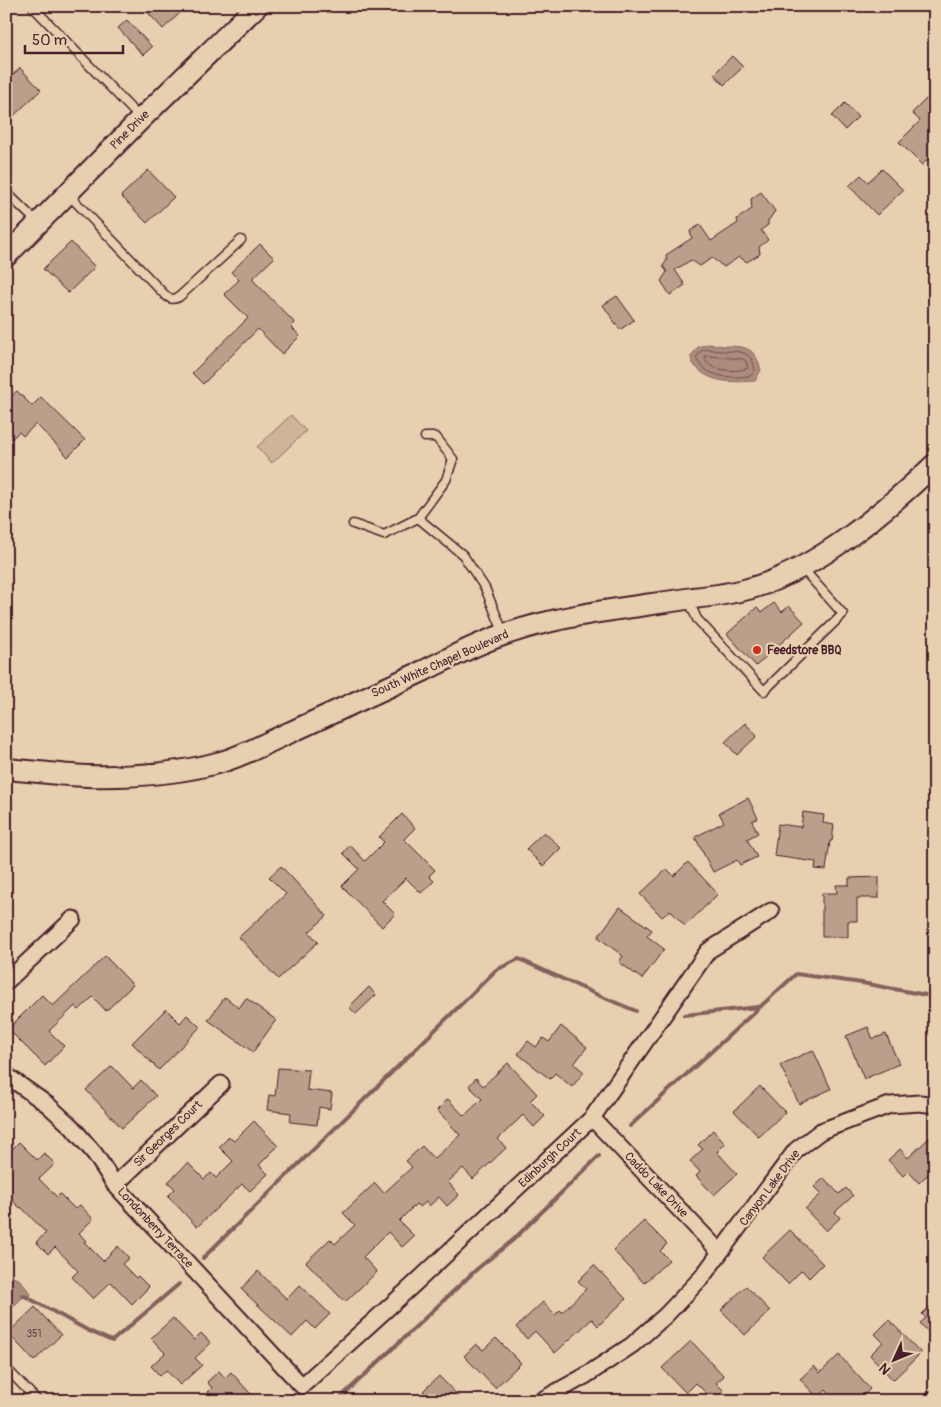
<svg xmlns="http://www.w3.org/2000/svg" width="941" height="1407" viewBox="0 0 941 1407" font-family="Pangolin,sans-serif">
<style>
.green{fill:#ceb49a;stroke:#8c6a62}
.water{fill:#ac8c7d;stroke:#85605c}
.lines{fill:none;stroke-linecap:round;stroke-linejoin:round}
.shore{stroke:#714b4c;stroke-width:1}
.stream{stroke:#85605c;stroke-width:4}
.building{fill:#bb9f8b;stroke:#4a1f2b}
.lane-casing{stroke:#4a1f2b;stroke-width:11}
.street-casing{stroke:#4a1f2b;stroke-width:19}
.secondary-casing{stroke:#4a1f2b;stroke-width:24}
.lane{stroke:#e7d0b0;stroke-width:8}
.street{stroke:#e7d0b0;stroke-width:15}
.secondary{stroke:#e7d0b0;stroke-width:20}
.poi-dot{fill:#c8321e;stroke:#e7d0b0;stroke-width:2}
.labels{text-anchor:middle;dominant-baseline:central;stroke-width:4.5;stroke-linejoin:round;paint-order:stroke}
.number-label{font-size:10px;fill:#663f43}
.street-label{font-size:12px;fill:#4a1f2b;stroke:#e7d0b0}
.poi-label{font-size:12px;font-weight:bold;fill:#4a1f2b;stroke:#e7d0b0;text-anchor:start}
</style>
<rect width="100%" height="100%" fill="#e7d0b0"/>
<filter id="ink" filterUnits="userSpaceOnUse"><feTurbulence type="fractalNoise" baseFrequency=".02" numOctaves="2"/><feDisplacementMap in="SourceGraphic" scale="10" xChannelSelector="R" yChannelSelector="G"/><feConvolveMatrix kernelMatrix="1 2 1 2 8 2 1 2 1" color-interpolation-filters="sRGB"/></filter>
<g filter="url(#ink)">
<path class="green" d="M 291,415 L 306,431 L 272,463 L 257,447 Z"/>
<g class="water">
<path d="M 708,344 C 715,345 722,346 729,346 C 749,347 755,349 761,370 L 755,381 C 736,382 713,384 698,369 C 694,365 691,362 691,356 L 698,347 Z"/>
<path d="M 6,1274 L 20,1280 L 31,1294 L 30,1297 L 27,1296 L 22,1298 L 12,1308 L 6,1308 Z"/>
</g>
<g class="lines">
<g class="shore">
<path d="M 709,349 C 728,355 751,343 755,370 L 751,376 C 732,378 706,379 696,358 L 701,351 Z"/>
<path d="M 706,356 L 709,356 L 743,359 L 746,361 L 748,368 C 741,372 718,371 711,366 C 710,366 705,361 705,360 Z"/>
</g>
<g class="stream">
<path d="M 684,1015 L 758,1007"/>
<path d="M 630,1126 L 796,974 L 862,983 L 926,995 L 935,995"/>
<path d="M 203,1258 L 496,970 L 519,959 L 600,996 L 636,1011"/>
<path d="M 23,1295 L 89,1331 L 112,1341 L 179,1284"/>
<path d="M 337,1401 L 477,1269 L 513,1240 L 599,1156"/>
</g>
</g>
<g class="building">
<path d="M 142,6 L 174,6 L 180,13 L 163,29 Z"/>
<path d="M 127,20 L 152,47 L 143,55 L 118,28 Z"/>
<path d="M 732,56 L 743,67 L 724,85 L 714,74 Z"/>
<path d="M 20,68 L 41,90 L 6,123 L 6,81 Z"/>
<path d="M 935,90 L 935,163 L 929,158 L 922,165 L 899,142 L 920,121 L 912,113 Z"/>
<path d="M 845,103 L 858,117 L 845,130 L 832,116 Z"/>
<path d="M 882,169 L 903,190 L 877,215 L 849,186 L 861,175 L 868,182 Z"/>
<path d="M 148,170 L 174,197 L 147,223 L 121,196 Z"/>
<path d="M 761,192 L 775,211 L 768,221 L 768,225 L 761,230 L 768,240 L 759,247 L 760,254 L 747,262 L 739,257 L 724,267 L 712,258 L 700,266 L 691,260 L 675,270 L 685,285 L 670,295 L 661,281 L 667,272 L 663,266 L 667,260 L 666,255 L 692,238 L 690,231 L 700,225 L 711,241 L 738,223 L 737,219 L 752,209 L 751,199 Z"/>
<path d="M 71,242 L 95,267 L 68,293 L 43,269 Z"/>
<path d="M 260,244 L 274,258 L 252,279 L 295,323 L 291,327 L 300,336 L 282,354 L 258,329 L 203,384 L 192,373 L 248,318 L 224,294 L 239,280 L 231,272 Z"/>
<path d="M 617,296 L 634,320 L 620,330 L 603,305 Z"/>
<path d="M 17,391 L 32,406 L 41,397 L 85,440 L 68,457 L 36,424 L 23,436 L 19,432 L 6,444 L 6,401 Z"/>
<path d="M 774,603 L 782,612 L 789,606 L 804,622 L 756,666 L 727,634 L 757,607 L 762,612 Z"/>
<path d="M 745,723 L 757,736 L 737,755 L 725,742 Z"/>
<path d="M 748,798 L 758,818 L 752,821 L 758,833 L 747,839 L 757,857 L 740,865 L 737,860 L 713,872 L 695,837 L 724,822 L 719,813 Z"/>
<path d="M 803,812 L 824,815 L 823,823 L 834,825 L 832,841 L 830,841 L 826,870 L 815,869 L 816,862 L 774,856 L 778,824 L 801,827 Z"/>
<path d="M 402,814 L 415,828 L 404,839 L 435,870 L 429,876 L 434,881 L 421,893 L 406,878 L 382,901 L 395,914 L 382,927 L 342,886 L 359,869 L 343,853 L 350,845 L 365,861 L 384,842 L 379,837 Z"/>
<path d="M 544,832 L 561,848 L 543,866 L 526,849 Z"/>
<path d="M 688,862 L 718,894 L 685,926 L 670,910 L 662,917 L 640,894 L 667,869 L 674,876 Z"/>
<path d="M 281,866 L 327,916 L 309,932 L 318,942 L 278,979 L 239,937 L 286,894 L 269,877 Z"/>
<path d="M 879,877 L 879,898 L 857,898 L 857,921 L 848,921 L 848,937 L 822,937 L 822,893 L 837,893 L 836,885 L 849,885 L 849,878 Z"/>
<path d="M 620,907 L 652,930 L 647,936 L 664,949 L 642,979 L 619,962 L 623,956 L 598,937 Z"/>
<path d="M 105,956 L 133,985 L 106,1011 L 93,997 L 79,1010 L 75,1006 L 49,1031 L 64,1046 L 45,1066 L 8,1029 L 42,995 L 53,1006 Z"/>
<path d="M 369,987 L 376,995 L 356,1014 L 349,1007 Z"/>
<path d="M 225,997 L 239,1008 L 246,998 L 276,1020 L 253,1052 L 208,1020 Z"/>
<path d="M 166,1009 L 180,1023 L 187,1015 L 200,1027 L 159,1070 L 132,1043 Z"/>
<path d="M 561,1026 L 587,1047 L 574,1064 L 584,1072 L 572,1087 L 555,1073 L 550,1079 L 518,1054 L 528,1041 L 536,1047 L 543,1038 L 549,1042 Z"/>
<path d="M 868,1027 L 873,1039 L 886,1034 L 899,1064 L 864,1079 L 846,1036 Z"/>
<path d="M 813,1050 L 831,1089 L 799,1104 L 780,1065 Z"/>
<path d="M 508,1063 L 537,1094 L 530,1101 L 545,1116 L 534,1127 L 523,1115 L 498,1139 L 506,1148 L 473,1179 L 463,1168 L 448,1182 L 459,1195 L 447,1206 L 439,1197 L 429,1206 L 426,1202 L 420,1207 L 416,1204 L 399,1221 L 414,1236 L 402,1247 L 388,1232 L 363,1257 L 377,1272 L 345,1302 L 306,1262 L 330,1239 L 335,1244 L 355,1225 L 343,1213 L 375,1183 L 384,1193 L 412,1167 L 406,1161 L 422,1146 L 434,1159 L 460,1135 L 437,1110 L 448,1099 L 464,1116 L 482,1099 L 469,1086 L 476,1078 L 483,1086 Z"/>
<path d="M 112,1066 L 133,1088 L 141,1080 L 156,1096 L 122,1128 L 86,1090 Z"/>
<path d="M 278,1068 L 309,1070 L 307,1090 L 332,1093 L 330,1109 L 319,1107 L 317,1125 L 290,1122 L 291,1113 L 267,1110 L 269,1095 L 275,1096 Z"/>
<path d="M 760,1086 L 785,1112 L 759,1137 L 734,1111 Z"/>
<path d="M 254,1121 L 278,1146 L 259,1165 L 268,1174 L 250,1191 L 242,1184 L 197,1227 L 168,1196 L 175,1189 L 168,1182 L 188,1163 L 204,1179 L 211,1173 L 216,1178 L 233,1161 L 219,1147 L 229,1137 L 234,1141 Z"/>
<path d="M 713,1130 L 725,1144 L 717,1152 L 737,1174 L 714,1195 L 696,1176 L 700,1172 L 690,1161 L 703,1149 L 698,1145 Z"/>
<path d="M 929,1138 L 935,1143 L 935,1183 L 927,1175 L 919,1183 L 908,1171 L 903,1176 L 888,1160 L 900,1149 L 908,1158 Z"/>
<path d="M 19,1142 L 37,1160 L 44,1153 L 55,1164 L 39,1179 L 57,1197 L 60,1194 L 75,1209 L 80,1205 L 93,1219 L 79,1233 L 86,1241 L 84,1242 L 103,1261 L 118,1246 L 129,1258 L 122,1264 L 136,1278 L 138,1276 L 149,1287 L 132,1304 L 111,1282 L 93,1299 L 72,1277 L 78,1271 L 55,1247 L 48,1254 L 36,1242 L 46,1233 L 21,1207 L 20,1208 L 6,1194 L 6,1155 Z"/>
<path d="M 824,1178 L 839,1194 L 846,1188 L 853,1196 L 835,1212 L 840,1218 L 826,1231 L 805,1209 L 821,1194 L 814,1187 Z"/>
<path d="M 644,1221 L 667,1244 L 660,1251 L 669,1260 L 644,1283 L 613,1250 Z"/>
<path d="M 790,1230 L 823,1264 L 809,1278 L 802,1270 L 788,1284 L 762,1257 Z"/>
<path d="M 594,1265 L 626,1299 L 598,1326 L 592,1319 L 555,1353 L 535,1331 L 527,1339 L 516,1327 L 543,1302 L 555,1315 L 560,1310 L 562,1312 L 586,1289 L 578,1281 Z"/>
<path d="M 258,1271 L 287,1299 L 300,1285 L 330,1314 L 315,1329 L 307,1321 L 292,1337 L 241,1289 Z"/>
<path d="M 746,1286 L 770,1311 L 745,1335 L 721,1310 Z"/>
<path d="M 935,1302 L 935,1339 L 920,1323 L 926,1318 L 922,1314 Z"/>
<path d="M 35,1307 L 61,1335 L 34,1361 L 8,1333 Z"/>
<path d="M 173,1318 L 194,1340 L 201,1333 L 211,1343 L 195,1358 L 202,1365 L 180,1385 L 166,1370 L 160,1376 L 151,1366 L 165,1353 L 151,1338 Z"/>
<path d="M 889,1320 L 921,1353 L 893,1380 L 870,1355 L 883,1342 L 875,1334 Z"/>
<path d="M 496,1338 L 521,1363 L 495,1388 L 464,1356 L 476,1344 L 483,1350 Z"/>
<path d="M 691,1341 L 724,1376 L 716,1383 L 724,1391 L 713,1400 L 696,1383 L 686,1393 L 662,1368 Z"/>
<path d="M 839,1355 L 870,1389 L 858,1401 L 836,1401 L 826,1390 L 818,1398 L 800,1379 L 814,1366 L 820,1373 Z"/>
<path d="M 219,1371 L 225,1378 L 231,1372 L 257,1401 L 216,1401 L 208,1392 L 212,1388 L 207,1382 Z"/>
<path d="M 439,1376 L 463,1401 L 432,1401 L 423,1391 Z"/>
</g>
<g class="lines">
<defs>
<g id="lane">
<path d="M 32,6 L 141,119"/>
<path d="M 6,192 L 37,222"/>
<path d="M 68,194 L 165,295 C 170,299 173,300 179,297 L 241,240"/>
<path d="M 418,518 L 463,555 L 485,588 L 504,634"/>
<path d="M 353,524 L 384,535 L 418,518 L 446,480 L 453,459 L 436,437 L 425,437"/>
<path d="M 688,599 L 697,619 L 764,691 L 843,614 L 803,569"/>
<path d="M 6,1368 L 38,1401"/>
</g>
<g id="street">
<path d="M 6,982 L 73,919"/>
<path d="M 6,1075 L 48,1105 L 72,1127 L 95,1154 L 115,1185 L 302,1386 L 411,1287 L 592,1118 L 708,951 L 771,911"/>
<path d="M 592,1118 L 720,1252"/>
<path d="M 115,1185 L 221,1084"/>
<path d="M 540,1401 L 585,1376 L 632,1345 L 665,1316 L 702,1277 L 796,1150 L 821,1131 L 890,1105 L 920,1103 L 935,1105"/>
<path d="M 932,1401 L 935,1399"/>
</g>
<g id="secondary">
<path d="M 6,256 L 141,119 L 257,6"/>
<path d="M 6,769 C 33,771 60,775 87,776 C 132,777 178,774 221,762 C 245,755 268,742 291,732 C 335,712 379,691 423,671 C 450,658 477,643 506,634 C 567,613 630,608 693,598 C 712,596 730,594 748,589 C 816,571 885,511 935,464"/>
</g>
</defs>
<use href="#lane" class="lane-casing"/>
<use href="#street" class="street-casing"/>
<use href="#secondary" class="secondary-casing"/>
<use href="#lane" class="lane"/>
<use href="#street" class="street"/>
<use href="#secondary" class="secondary"/>
</g>
</g>
<circle class="poi-dot" cx="757" cy="650" r="5"/>
<g class="labels">
<g class="number-label">
<text x="34" y="1334">351</text>
</g>
<g class="street-label">
<text transform="translate(130 130) rotate(-45)">Pine Drive</text>
<text transform="translate(440 664) rotate(-24)">South White Chapel Boulevard</text>
<text transform="translate(168 1134) rotate(-44)">Sir Georges Court</text>
<text transform="translate(550 1158) rotate(-43)">Edinburgh Court</text>
<text transform="translate(656 1185) rotate(46)">Caddo Lake Drive</text>
<text transform="translate(770 1188) rotate(-53)">Canyon Lake Drive</text>
<text transform="translate(155 1228) rotate(47)">Londonberry Terrace</text>
</g>
<g class="poi-label">
<text x="767" y="650">Feedstore BBQ</text>
</g>
</g>
<rect width="941" height="1407" fill="none" stroke="#e7d0b0" stroke-width="25"/>
<rect x="12" y="12" width="916" height="1382" fill="none" stroke="#4a1f2b" stroke-width="2" filter="url(#ink)"/>
<g transform="translate(894 1360) rotate(226)" stroke="#e7d0b0" stroke-width="4" paint-order="stroke">
<path d="M0-4L9 19L0 12L-9 19Z" fill="#4a1f2b"/>
<text y="-8" font-size="14" font-weight="bold" text-anchor="middle" fill="#4a1f2b">N</text>
</g>
<path d="M25 45v8h98v-8" fill="none" stroke="#4a1f2b" stroke-width="2.5"/>
<text x="32" y="45" font-size="15" fill="#4a1f2b" stroke="#e7d0b0" stroke-width="4" paint-order="stroke">50 m</text>
</svg>
